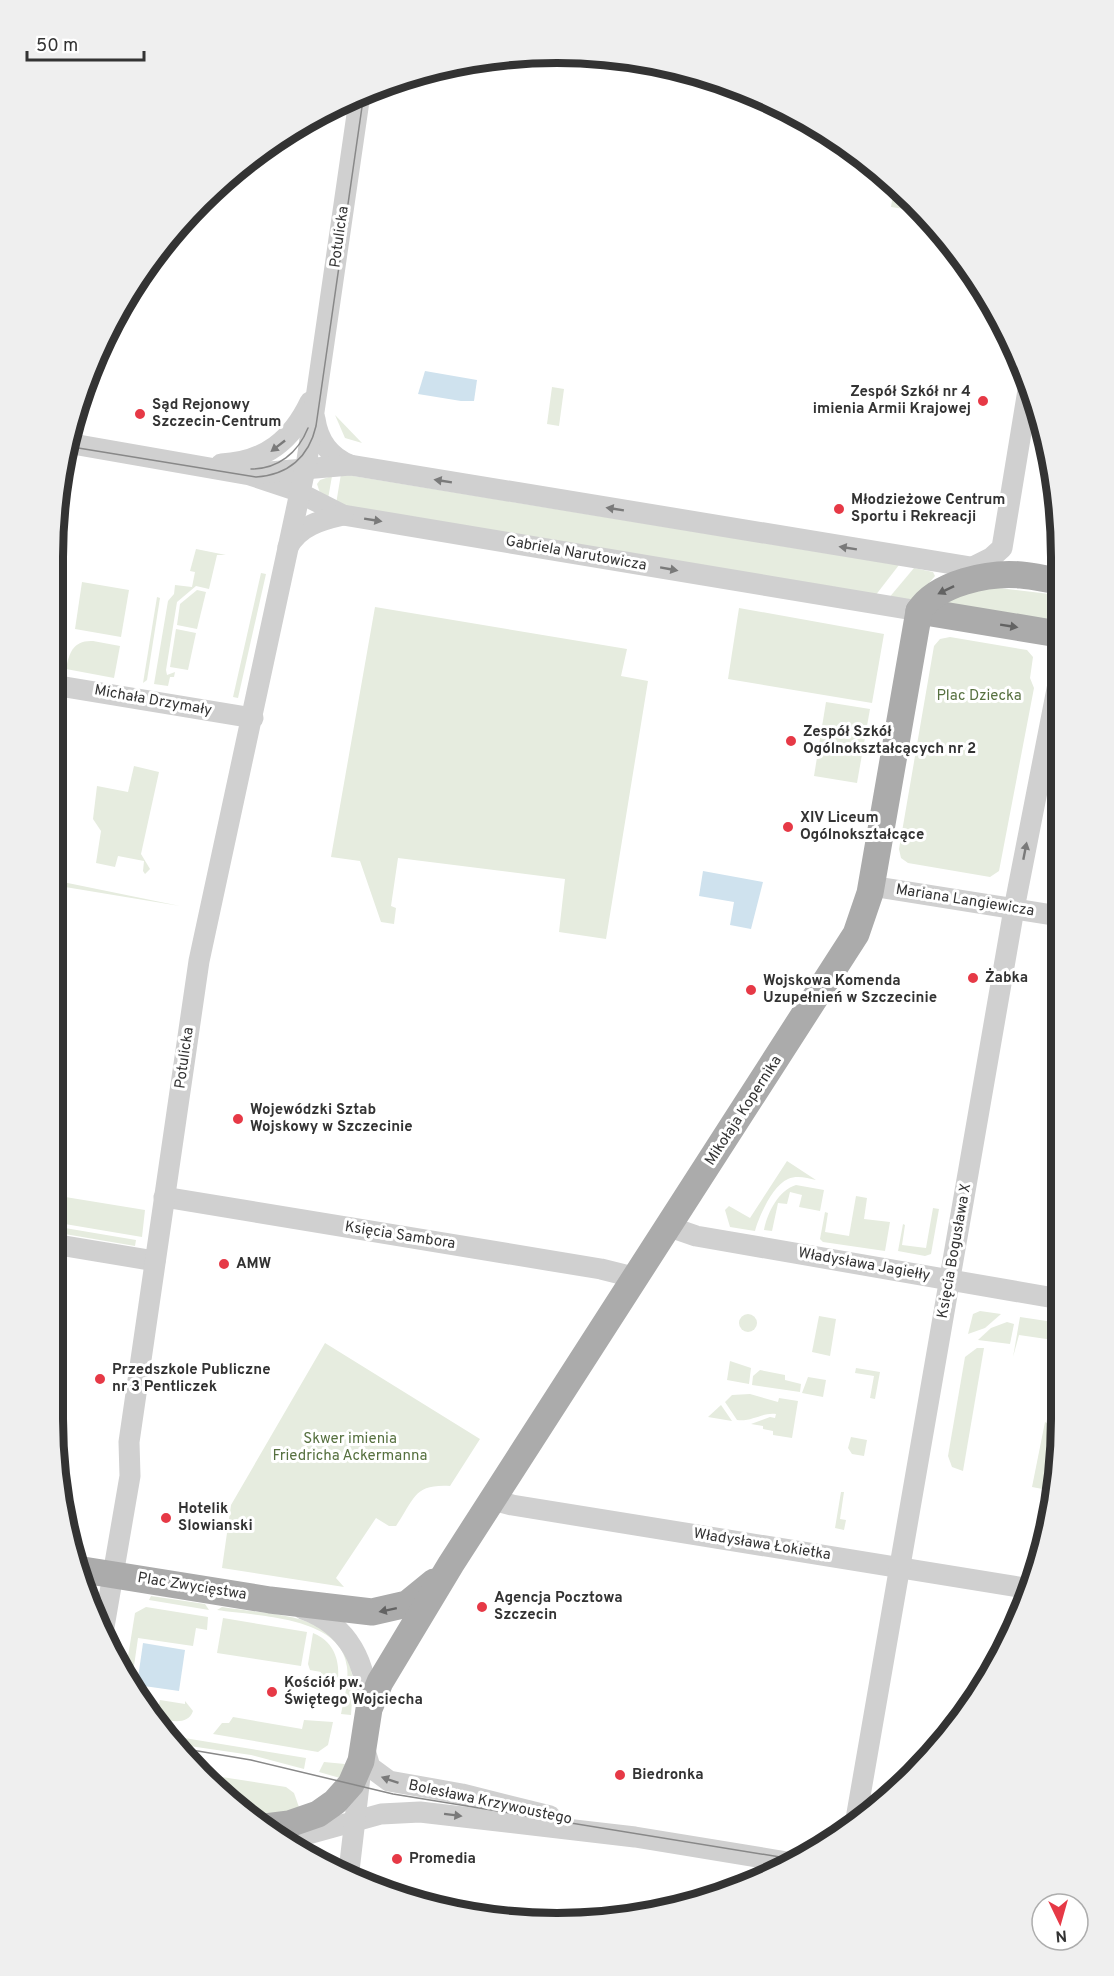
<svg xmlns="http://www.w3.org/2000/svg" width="1114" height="1976" viewBox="0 0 1114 1976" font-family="Overpass,sans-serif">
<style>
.green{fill:#e6ecdf}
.water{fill:#cfe2ee}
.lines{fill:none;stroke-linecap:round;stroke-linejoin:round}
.minor{stroke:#d0d0d0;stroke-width:21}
.major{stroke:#ababab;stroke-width:27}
.tram{stroke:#888;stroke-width:1.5}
.oneway{fill:#7a7a7a}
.oneway2{fill:#636363}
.poi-dot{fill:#e63946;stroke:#fff;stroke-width:2}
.labels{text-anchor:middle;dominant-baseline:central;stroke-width:6;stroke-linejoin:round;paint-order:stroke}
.street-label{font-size:15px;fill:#333;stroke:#fff}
.poi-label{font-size:15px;font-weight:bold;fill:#333;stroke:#fff;text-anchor:start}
.park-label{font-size:15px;fill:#56703f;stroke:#fff}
.rim{fill:none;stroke:#333;stroke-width:8}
</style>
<rect width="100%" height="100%" fill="#fff"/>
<g class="green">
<path d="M 894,187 L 913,200 L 924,212 L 891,207 Z"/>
<path d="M 552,387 L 564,389 L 559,426 L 547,424 Z"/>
<path d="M 335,415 L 362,443 L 345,438 Z"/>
<path d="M 341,474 L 899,565 L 875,596 L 336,504 Z"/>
<path d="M 332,476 L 328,499 L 320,493 L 317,484 L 320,480 Z"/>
<path d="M 196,549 L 226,555 L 217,555 L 209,589 L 196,586 L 177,602 L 166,670 L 167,675 L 175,672 L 174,677 L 170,677 L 168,686 L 154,684 L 168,601 L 174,594 L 175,585 L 192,587 L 195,572 L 190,571 Z"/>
<path d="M 914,568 L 933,572 L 935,576 L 913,602 L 888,599 Z"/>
<path d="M 261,573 L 266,574 L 238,698 L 233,697 Z"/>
<path d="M 82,582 L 129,590 L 121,637 L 75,629 Z"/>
<path d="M 990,587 L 1058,595 L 1058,626 L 945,607 L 947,599 Z"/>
<path d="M 197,590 L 206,592 L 197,629 L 177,625 L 180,604 Z"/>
<path d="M 157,597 L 160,598 L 147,680 L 143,683 Z"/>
<path d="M 375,607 L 627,649 L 621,676 L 648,681 L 606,939 L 559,932 L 565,879 L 398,858 L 391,906 L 396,908 L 394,924 L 381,922 L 360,861 L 331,857 Z"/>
<path d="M 739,608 L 884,634 L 872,703 L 728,679 Z"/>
<path d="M 176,629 L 196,633 L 188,670 L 170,667 Z"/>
<path d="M 950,637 L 1027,650 L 1033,657 L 1030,678 L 1034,688 L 999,871 L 990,877 L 908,863 L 901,858 L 899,849 L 934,646 L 940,639 Z"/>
<path d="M 93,641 L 120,646 L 114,678 L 66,669 C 69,653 73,640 93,641 Z"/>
<path d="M 826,702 L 870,709 L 857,783 L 814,776 Z"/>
<path d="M 134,766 L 159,772 L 141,854 L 150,869 L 145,874 L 143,871 L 144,861 L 118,856 L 115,867 L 96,863 L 101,831 L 93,819 L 97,786 L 128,792 Z"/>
<path d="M 53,880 L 180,906 L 53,885 Z"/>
<path d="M 787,1161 L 816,1180 C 807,1178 797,1175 788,1179 C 773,1185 759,1216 755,1231 L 730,1227 L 725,1210 L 729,1206 L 750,1218 Z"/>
<path d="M 796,1185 L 824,1190 L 820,1211 L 799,1207 L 802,1195 L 790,1192 L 787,1204 L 778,1203 L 772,1231 L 764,1230 C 767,1214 778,1190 796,1185 Z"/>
<path d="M 53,1195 L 145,1210 L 142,1237 L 53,1222 Z"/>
<path d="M 856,1196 L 867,1198 L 864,1219 L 890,1222 L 885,1251 L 823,1242 L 820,1239 L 825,1212 L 828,1213 L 825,1232 L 849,1236 Z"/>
<path d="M 933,1208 L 939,1209 L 931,1254 L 925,1256 L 898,1251 L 903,1224 L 905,1225 L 902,1245 L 926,1248 Z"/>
<path d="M 53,1226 L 136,1240 L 135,1246 L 53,1232 Z"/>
<path d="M 980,1311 L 1001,1314 L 985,1328 L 968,1334 L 973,1314 Z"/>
<circle cx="748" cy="1323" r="9"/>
<path d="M 819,1316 L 836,1319 L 830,1356 L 812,1352 Z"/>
<path d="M 1020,1317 L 1060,1323 L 1060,1341 L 1019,1335 L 1013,1357 Z"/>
<path d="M 1007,1322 L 1014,1324 L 1010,1344 L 978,1340 L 991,1328 Z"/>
<path d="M 325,1343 L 480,1439 L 450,1486 C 414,1484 415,1498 396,1526 L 389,1526 L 376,1518 L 336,1578 L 344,1587 L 222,1568 L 231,1505 Z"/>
<path d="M 977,1348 L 984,1348 L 963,1471 L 952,1467 L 948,1456 L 965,1357 Z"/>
<path d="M 730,1361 L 751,1368 L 749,1384 L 727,1380 Z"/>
<path d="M 856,1368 L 880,1372 L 875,1399 L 870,1398 L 874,1376 L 855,1373 Z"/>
<path d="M 760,1370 L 785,1375 L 785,1380 L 801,1384 L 800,1392 L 752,1385 L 753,1376 Z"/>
<path d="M 808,1377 L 826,1380 L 823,1397 L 802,1393 Z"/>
<path d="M 750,1394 L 778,1402 L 779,1398 L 798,1401 L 792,1438 L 773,1435 L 773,1431 L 763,1429 L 763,1426 L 751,1424 L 770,1417 L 775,1418 L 776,1414 C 763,1412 752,1422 737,1420 L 725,1402 L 732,1395 Z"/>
<path d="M 721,1405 L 732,1421 L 708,1417 Z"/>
<path d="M 1045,1422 L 1060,1431 L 1060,1452 L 1053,1491 L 1032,1487 Z"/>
<path d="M 851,1437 L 867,1440 L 864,1456 L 852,1454 L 848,1448 Z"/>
<path d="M 841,1492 L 844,1492 L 840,1519 L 846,1520 L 844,1530 L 835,1528 Z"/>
<path d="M 151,1596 L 205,1604 L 209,1610 L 149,1600 Z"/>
<path d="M 146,1607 L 208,1617 L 207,1630 L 196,1628 L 193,1646 L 138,1638 L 132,1680 L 126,1669 L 135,1613 Z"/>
<path d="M 222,1607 C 267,1615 340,1611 351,1668 C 354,1683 352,1700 351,1715 L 341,1714 C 344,1699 349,1682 347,1667 C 342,1616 256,1616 217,1610 Z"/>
<path d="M 223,1618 L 307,1632 L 301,1666 L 217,1653 Z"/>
<path d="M 313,1633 C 337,1643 341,1665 337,1688 L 319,1685 L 321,1672 L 310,1670 L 308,1664 Z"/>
<path d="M 141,1697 L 154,1699 L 153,1703 L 159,1704 L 160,1700 L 185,1704 L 185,1701 L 193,1711 C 187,1728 165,1719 152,1717 Z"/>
<path d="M 233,1717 L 302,1729 L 304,1720 L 333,1722 L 328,1745 L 318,1752 L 213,1734 L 222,1723 L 229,1723 Z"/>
<path d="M 166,1735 L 306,1758 L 304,1769 L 251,1755 L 176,1744 Z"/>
<path d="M 324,1762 L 345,1764 L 340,1778 L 319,1772 Z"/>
<path d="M 209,1775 L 286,1787 L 294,1793 L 300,1810 L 265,1814 L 248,1812 Z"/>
</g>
<g class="water">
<path d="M 425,371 L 477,380 L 474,401 L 461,401 L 418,394 Z"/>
<path d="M 703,871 L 763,882 L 751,929 L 730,925 L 734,902 L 699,896 Z"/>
<path d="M 143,1643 L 185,1650 L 179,1691 L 137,1685 Z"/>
</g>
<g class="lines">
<g class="minor">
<path d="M 315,419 C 318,440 330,457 350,465"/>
<path d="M 67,443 L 250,475 L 292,489 L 343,515 L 919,611"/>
<path d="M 221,464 C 265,462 292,440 310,402"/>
<path d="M 258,473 L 350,465 L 995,571"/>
<path d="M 288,547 C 299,526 321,520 343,515"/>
<path d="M 973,567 L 991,558 L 1002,548 L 1029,384"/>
<path d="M 53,685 L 253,718"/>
<path d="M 871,886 L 1059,916"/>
<path d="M 164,1197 L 601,1269 L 625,1275 L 634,1280"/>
<path d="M 670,1227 L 696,1236 L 1060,1299"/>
<path d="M 53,1244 L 155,1261"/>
<path d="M 493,1500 L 512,1505 L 1031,1589"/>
<path d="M 303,1609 C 349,1625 368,1664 367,1711"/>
<path d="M 104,1627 L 130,1476 L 129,1442 L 199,961 L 307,460 L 360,94"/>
<path d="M 364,1747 L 370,1767 L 389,1781 L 462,1794 L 550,1816"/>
<path d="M 856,1819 L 1014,909 L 1058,684"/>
<path d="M 269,1831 L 305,1835 L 381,1814 L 420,1812 L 635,1837 L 787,1862"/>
<path d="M 349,1871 L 361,1768"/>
</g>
<g class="major">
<path d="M 919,611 L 1058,634"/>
<path d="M 77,1569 L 270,1600 L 372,1612 L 407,1604 L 434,1582"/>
<path d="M 265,1827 L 289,1824 L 318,1814 L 335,1802 L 351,1784 L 361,1761 L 369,1709 L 380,1682 L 451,1564 L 856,934 L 870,893 L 919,611 C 937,583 989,572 1021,575 C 1033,576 1045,579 1058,581"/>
</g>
<g class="tram">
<path d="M 66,446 L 256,477 C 288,475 309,457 316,426 L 364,93"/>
<path d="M 251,469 C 278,469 298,453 308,428"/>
<path d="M 180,1748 L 251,1760 L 393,1794 L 792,1859"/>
</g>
</g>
<defs><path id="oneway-solid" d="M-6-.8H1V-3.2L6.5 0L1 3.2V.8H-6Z" transform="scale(1.5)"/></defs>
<g class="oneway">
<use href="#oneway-solid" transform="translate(278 446) rotate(142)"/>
<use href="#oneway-solid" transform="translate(443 481) rotate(-171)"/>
<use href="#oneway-solid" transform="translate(615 509) rotate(-171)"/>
<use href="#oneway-solid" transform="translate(373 520) rotate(9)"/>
<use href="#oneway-solid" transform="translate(848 548) rotate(-171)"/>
<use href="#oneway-solid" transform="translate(669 569) rotate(10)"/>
<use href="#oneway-solid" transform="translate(1025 851) rotate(-79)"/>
<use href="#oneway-solid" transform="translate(390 1780) rotate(-161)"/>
<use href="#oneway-solid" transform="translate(453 1815) rotate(7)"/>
</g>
<g class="oneway2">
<use href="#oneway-solid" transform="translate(946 590) rotate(154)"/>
<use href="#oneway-solid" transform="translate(1009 626) rotate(9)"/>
<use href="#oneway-solid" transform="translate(388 1610) rotate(168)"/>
</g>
<g class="poi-dot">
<circle cx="983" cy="401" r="6"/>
<circle cx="140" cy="414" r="6"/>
<circle cx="839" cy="509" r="6"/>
<circle cx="791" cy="741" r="6"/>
<circle cx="788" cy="827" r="6"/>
<circle cx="973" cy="978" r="6"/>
<circle cx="751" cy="990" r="6"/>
<circle cx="238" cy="1119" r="6"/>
<circle cx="224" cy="1264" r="6"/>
<circle cx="100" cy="1379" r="6"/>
<circle cx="166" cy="1518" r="6"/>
<circle cx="482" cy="1607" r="6"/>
<circle cx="272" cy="1692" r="6"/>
<circle cx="620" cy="1775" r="6"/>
<circle cx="397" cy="1859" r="6"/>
</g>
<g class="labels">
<g class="street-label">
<text transform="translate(340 237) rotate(-82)">Potulicka</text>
<text transform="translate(576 554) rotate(10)">Gabriela Narutowicza</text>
<text transform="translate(153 701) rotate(10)">Michała Drzymały</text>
<text transform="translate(965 901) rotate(9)">Mariana Langiewicza</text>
<text transform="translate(185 1058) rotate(-82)">Potulicka</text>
<text transform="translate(744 1111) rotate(-57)">Mikołaja Kopernika</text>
<text transform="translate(400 1236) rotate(9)">Księcia Sambora</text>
<text transform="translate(955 1251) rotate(-80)">Księcia Bogusława X</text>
<text transform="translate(864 1265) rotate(10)">Władysława Jagiełły</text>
<text transform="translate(762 1545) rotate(9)">Władysława Łokietka</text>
<text transform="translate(192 1587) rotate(9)">Plac Zwycięstwa</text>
<text transform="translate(490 1803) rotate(12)">Bolesława Krzywoustego</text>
</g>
<g class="poi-label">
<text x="971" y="392" text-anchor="end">Zespół Szkół nr 4<tspan x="971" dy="17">imienia Armii Krajowej</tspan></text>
<text x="152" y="405">Sąd Rejonowy<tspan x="152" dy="17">Szczecin-Centrum</tspan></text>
<text x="851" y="500">Młodzieżowe Centrum<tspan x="851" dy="17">Sportu i Rekreacji</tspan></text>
<text x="803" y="732">Zespół Szkół<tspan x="803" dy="17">Ogólnokształcących nr 2</tspan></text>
<text x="800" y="818">XIV Liceum<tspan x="800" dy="17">Ogólnokształcące</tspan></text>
<text x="985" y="978">Żabka</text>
<text x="763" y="981">Wojskowa Komenda<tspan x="763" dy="17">Uzupełnień w Szczecinie</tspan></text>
<text x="250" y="1110">Wojewódzki Sztab<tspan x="250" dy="17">Wojskowy w Szczecinie</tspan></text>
<text x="236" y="1264">AMW</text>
<text x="112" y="1370">Przedszkole Publiczne<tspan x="112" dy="17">nr 3 Pentliczek</tspan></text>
<text x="178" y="1509">Hotelik<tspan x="178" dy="17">Slowianski</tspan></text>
<text x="494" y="1598">Agencja Pocztowa<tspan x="494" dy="17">Szczecin</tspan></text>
<text x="284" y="1683">Kościół pw.<tspan x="284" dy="17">Świętego Wojciecha</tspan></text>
<text x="632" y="1775">Biedronka</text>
<text x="409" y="1859">Promedia</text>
</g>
<g class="park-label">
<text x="979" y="696">Plac Dziecka</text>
<text x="350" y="1439">Skwer imienia<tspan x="350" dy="17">Friedricha Ackermanna</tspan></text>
</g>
</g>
<path d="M0 0H1114V1976H0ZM557 63H557A494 494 0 0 1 1051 557V1419A494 494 0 0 1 557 1913H557A494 494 0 0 1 63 1419V557A494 494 0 0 1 557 63Z" fill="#efefef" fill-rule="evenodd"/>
<path class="rim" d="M557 63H557A494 494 0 0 1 1051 557V1419A494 494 0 0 1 557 1913H557A494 494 0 0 1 63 1419V557A494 494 0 0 1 557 63Z"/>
<g transform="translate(1060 1922) rotate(175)"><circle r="28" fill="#ffffff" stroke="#adadad" stroke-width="1.5"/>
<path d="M0-4.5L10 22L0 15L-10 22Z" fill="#e63946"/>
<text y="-9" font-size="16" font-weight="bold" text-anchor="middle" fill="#333333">N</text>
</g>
<path d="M27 51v9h117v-9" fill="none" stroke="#333333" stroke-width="3"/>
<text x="36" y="51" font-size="18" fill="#333333" stroke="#ffffff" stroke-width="4.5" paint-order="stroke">50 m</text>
</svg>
